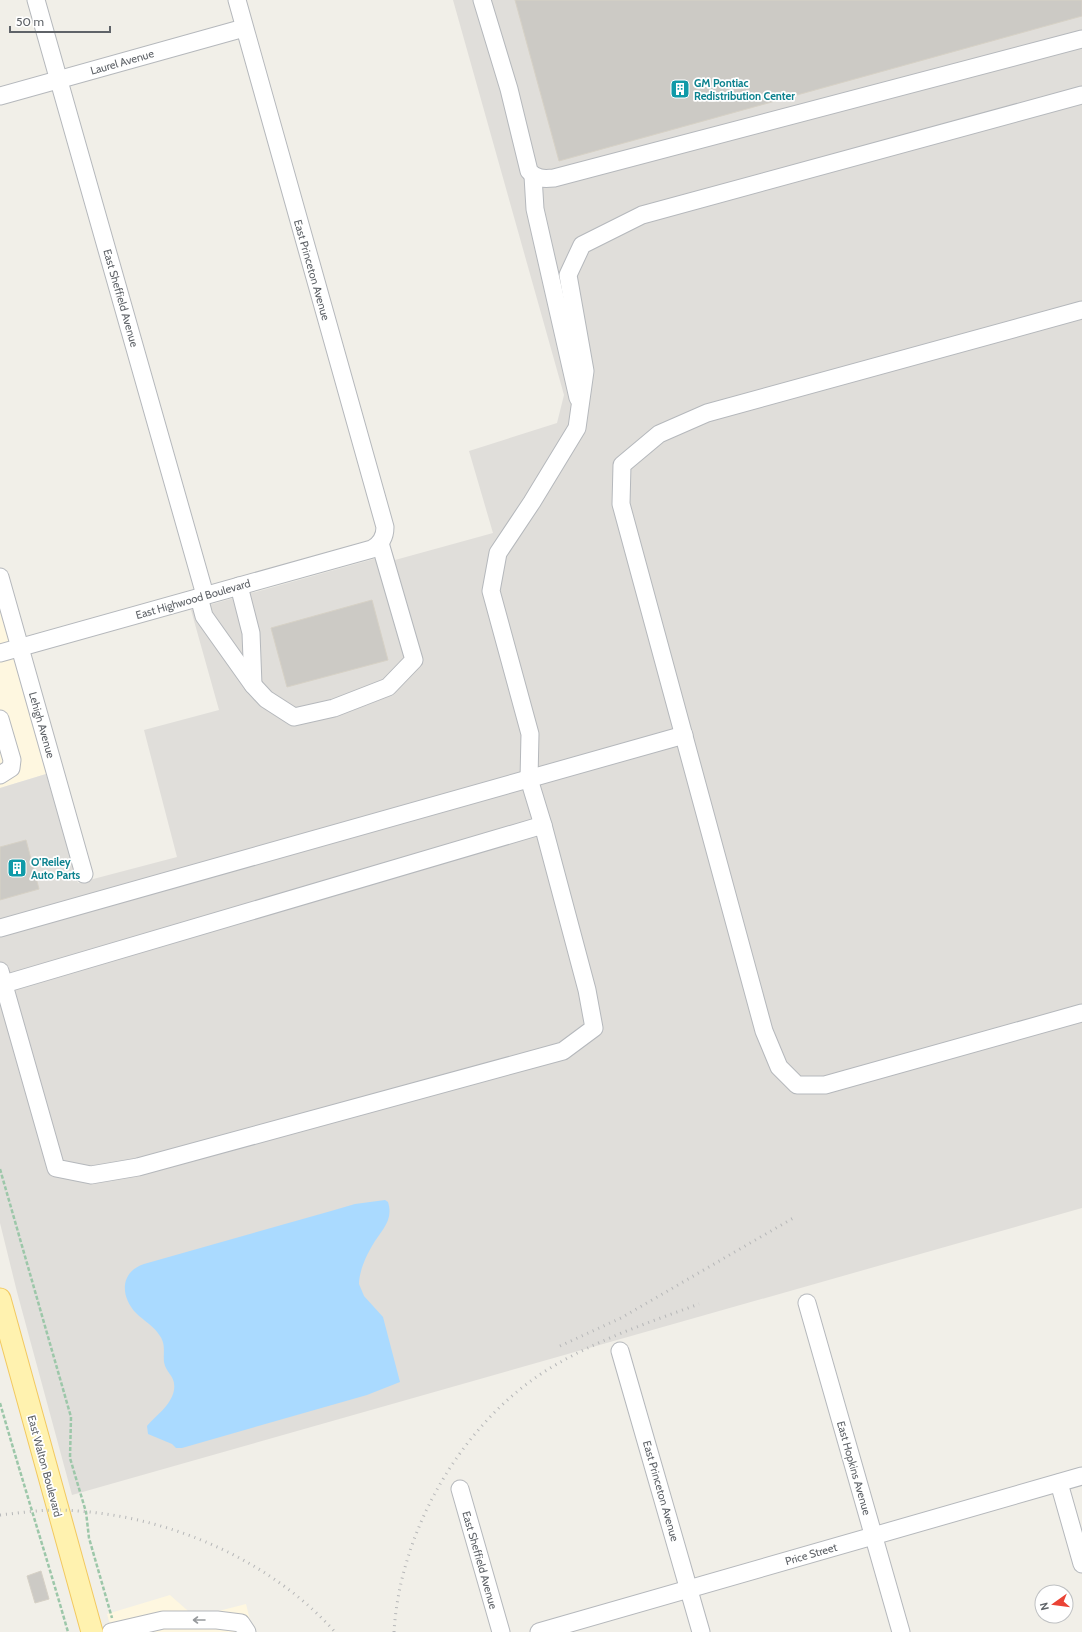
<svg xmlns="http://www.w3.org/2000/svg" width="1082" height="1632" viewBox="0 0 1082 1632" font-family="Cabin,sans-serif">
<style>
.commercial{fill:#fef7e0}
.industrial{fill:#e0deda}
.water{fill:#aadaff}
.building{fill:#cccac5;stroke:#d6d1c6}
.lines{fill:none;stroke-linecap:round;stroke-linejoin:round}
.minor-casing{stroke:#b5b8bc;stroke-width:19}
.major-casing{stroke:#f2c960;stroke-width:23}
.path{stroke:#9cc7a9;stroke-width:2.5;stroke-dasharray:4 2;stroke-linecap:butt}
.minor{stroke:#fff;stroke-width:17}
.major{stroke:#fff2af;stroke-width:21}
.rail{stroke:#b6b7b8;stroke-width:3;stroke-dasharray:1 5;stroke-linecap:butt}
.oneway{stroke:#979a9d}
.labels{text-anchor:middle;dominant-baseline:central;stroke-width:3.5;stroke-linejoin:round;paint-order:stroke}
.street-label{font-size:11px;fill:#5f6368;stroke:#fff}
.culture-label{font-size:11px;font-weight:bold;fill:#0d838f;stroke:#fff;text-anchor:start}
</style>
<rect width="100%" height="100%" fill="#f1efe8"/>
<g class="commercial">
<path d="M 0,610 L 46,774 L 0,788 Z"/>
<path d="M 170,1595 L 195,1617 L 246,1604 L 253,1632 L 112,1632 L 107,1614 Z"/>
</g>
<path class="industrial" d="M 453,0 L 1082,0 L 1082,1208 L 72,1495 L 17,1292 L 0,1223 L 0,788 L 46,774 L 78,883 L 177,857 L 144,730 L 219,710 L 191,610 L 377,558 L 386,551 L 390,546 L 395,560 L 493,533 L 469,451 L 557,423 L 564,395 Z"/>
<path class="water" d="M 385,1200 L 388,1202 C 394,1221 381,1230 372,1246 C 366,1256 359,1272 359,1284 L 364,1296 L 383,1317 L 400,1382 L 367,1395 L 182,1448 L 176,1448 L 172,1444 L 148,1434 L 147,1426 C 156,1415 171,1406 174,1390 C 176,1375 166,1374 164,1362 C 163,1352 166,1345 160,1336 C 154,1326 144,1321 136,1313 C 120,1296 120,1272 144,1264 L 331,1211 L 355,1204 Z"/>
<g class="building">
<path d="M 515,0 L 1082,0 L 1082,16 L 559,161 Z"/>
<path d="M 372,600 L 388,660 L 287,687 L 271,628 Z"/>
<path d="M 26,840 L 39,889 L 0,900 L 0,847 Z"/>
<path d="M 41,1571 L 49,1599 L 35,1603 L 27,1576 Z"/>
</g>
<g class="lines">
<defs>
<g id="minor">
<path d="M 36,0 L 205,595"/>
<path d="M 482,0 L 509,89 L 529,171 C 536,179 543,179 554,178 L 1082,39"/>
<path d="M 0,96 L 244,28"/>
<path d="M 533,176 L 535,209 L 578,398"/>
<path d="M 1082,310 L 707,413 L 659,434 L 622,465 L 621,504 L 764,1031 L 779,1067 L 797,1085 L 825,1085 L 1082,1013"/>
<path d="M 0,577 L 84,874"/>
<path d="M 239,586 L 251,633 L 253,685"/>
<path d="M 199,597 L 204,616 L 253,685 L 266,699 L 294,717 L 334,708 L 388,687 L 414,660 L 380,543"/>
<path d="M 0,653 L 372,549 C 381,544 385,537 385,527 L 237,0"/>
<path d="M 0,719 L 12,760 L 11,768 L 0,775"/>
<path d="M 543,825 L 529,779 L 530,734 L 491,591 L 498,553 L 532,502 L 577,428 L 585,371 L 568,275 L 582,245 L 642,215 L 1082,95"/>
<path d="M 0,928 L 684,735"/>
<path d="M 0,971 L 56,1168 L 91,1175 L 138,1167 L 563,1051 L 594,1028 L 587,990 L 543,825 L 4,984"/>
<path d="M 807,1303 L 901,1632"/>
<path d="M 620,1351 L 701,1632"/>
<path d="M 1059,1483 L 1082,1564"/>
<path d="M 460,1489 L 501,1632"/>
<path d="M 111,1632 L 163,1620 L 217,1620 L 241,1623 L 247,1632"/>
<path d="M 539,1632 L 1082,1476"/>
</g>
<path id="major" d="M 0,1299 L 92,1632"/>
</defs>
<use href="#minor" class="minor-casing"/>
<use href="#major" class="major-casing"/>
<g class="path">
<path d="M 0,1169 L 71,1417 L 70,1458 L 86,1512 L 89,1538 L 112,1618"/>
<path d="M 0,1403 C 22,1480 46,1555 68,1632"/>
</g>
<use href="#minor" class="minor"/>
<use href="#major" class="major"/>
<g class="rail">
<path d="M 560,1346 L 621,1318 L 795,1217"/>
<path d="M 0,1515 C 19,1513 38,1510 58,1510 C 159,1512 267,1556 335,1632"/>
<path d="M 394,1632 C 400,1531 461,1424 547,1370 C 594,1341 647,1323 699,1304"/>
</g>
</g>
<defs><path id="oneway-shaft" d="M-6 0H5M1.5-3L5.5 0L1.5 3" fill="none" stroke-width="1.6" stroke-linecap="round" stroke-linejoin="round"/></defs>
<use class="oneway" href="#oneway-shaft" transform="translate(199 1620) rotate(180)"/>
<defs>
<symbol id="building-square" viewBox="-11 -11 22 22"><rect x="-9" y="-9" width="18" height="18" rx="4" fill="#0f9aa8" stroke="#fff"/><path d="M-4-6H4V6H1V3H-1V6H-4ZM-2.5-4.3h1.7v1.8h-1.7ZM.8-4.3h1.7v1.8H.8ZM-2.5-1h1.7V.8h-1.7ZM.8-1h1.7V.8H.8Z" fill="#fff"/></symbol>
</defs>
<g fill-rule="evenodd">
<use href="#building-square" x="669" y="78" width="22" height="22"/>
<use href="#building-square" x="6" y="857" width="22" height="22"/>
</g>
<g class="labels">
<g class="street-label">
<text transform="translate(122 62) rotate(-16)">Laurel Avenue</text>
<text transform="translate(312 270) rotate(74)">East Princeton Avenue</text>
<text transform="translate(121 298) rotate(74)">East Sheffield Avenue</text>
<text transform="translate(193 599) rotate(-16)">East Highwood Boulevard</text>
<text transform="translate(42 725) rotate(74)">Lehigh Avenue</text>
<text transform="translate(45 1466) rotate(75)">East Walton Boulevard</text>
<text transform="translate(854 1468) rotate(74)">East Hopkins Avenue</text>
<text transform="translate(661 1491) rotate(74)">East Princeton Avenue</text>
<text transform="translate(811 1554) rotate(-16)">Price Street</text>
<text transform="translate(480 1560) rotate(74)">East Sheffield Avenue</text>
</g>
<g class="culture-label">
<text x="694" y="83">GM Pontiac<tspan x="694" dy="13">Redistribution Center</tspan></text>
<text x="31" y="862">O'Reiley<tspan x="31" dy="13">Auto Parts</tspan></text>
</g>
</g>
<g transform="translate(1054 1604) rotate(256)"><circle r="19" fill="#ffffff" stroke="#bfc1c3"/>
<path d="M0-3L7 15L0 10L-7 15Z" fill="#ea4335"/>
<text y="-6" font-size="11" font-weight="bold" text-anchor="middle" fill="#5f6368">N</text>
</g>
<path d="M10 26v6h100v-6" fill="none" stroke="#5f6368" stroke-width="2"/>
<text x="16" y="26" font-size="12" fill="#5f6368" stroke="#ffffff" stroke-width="3" paint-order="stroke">50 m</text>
</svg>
